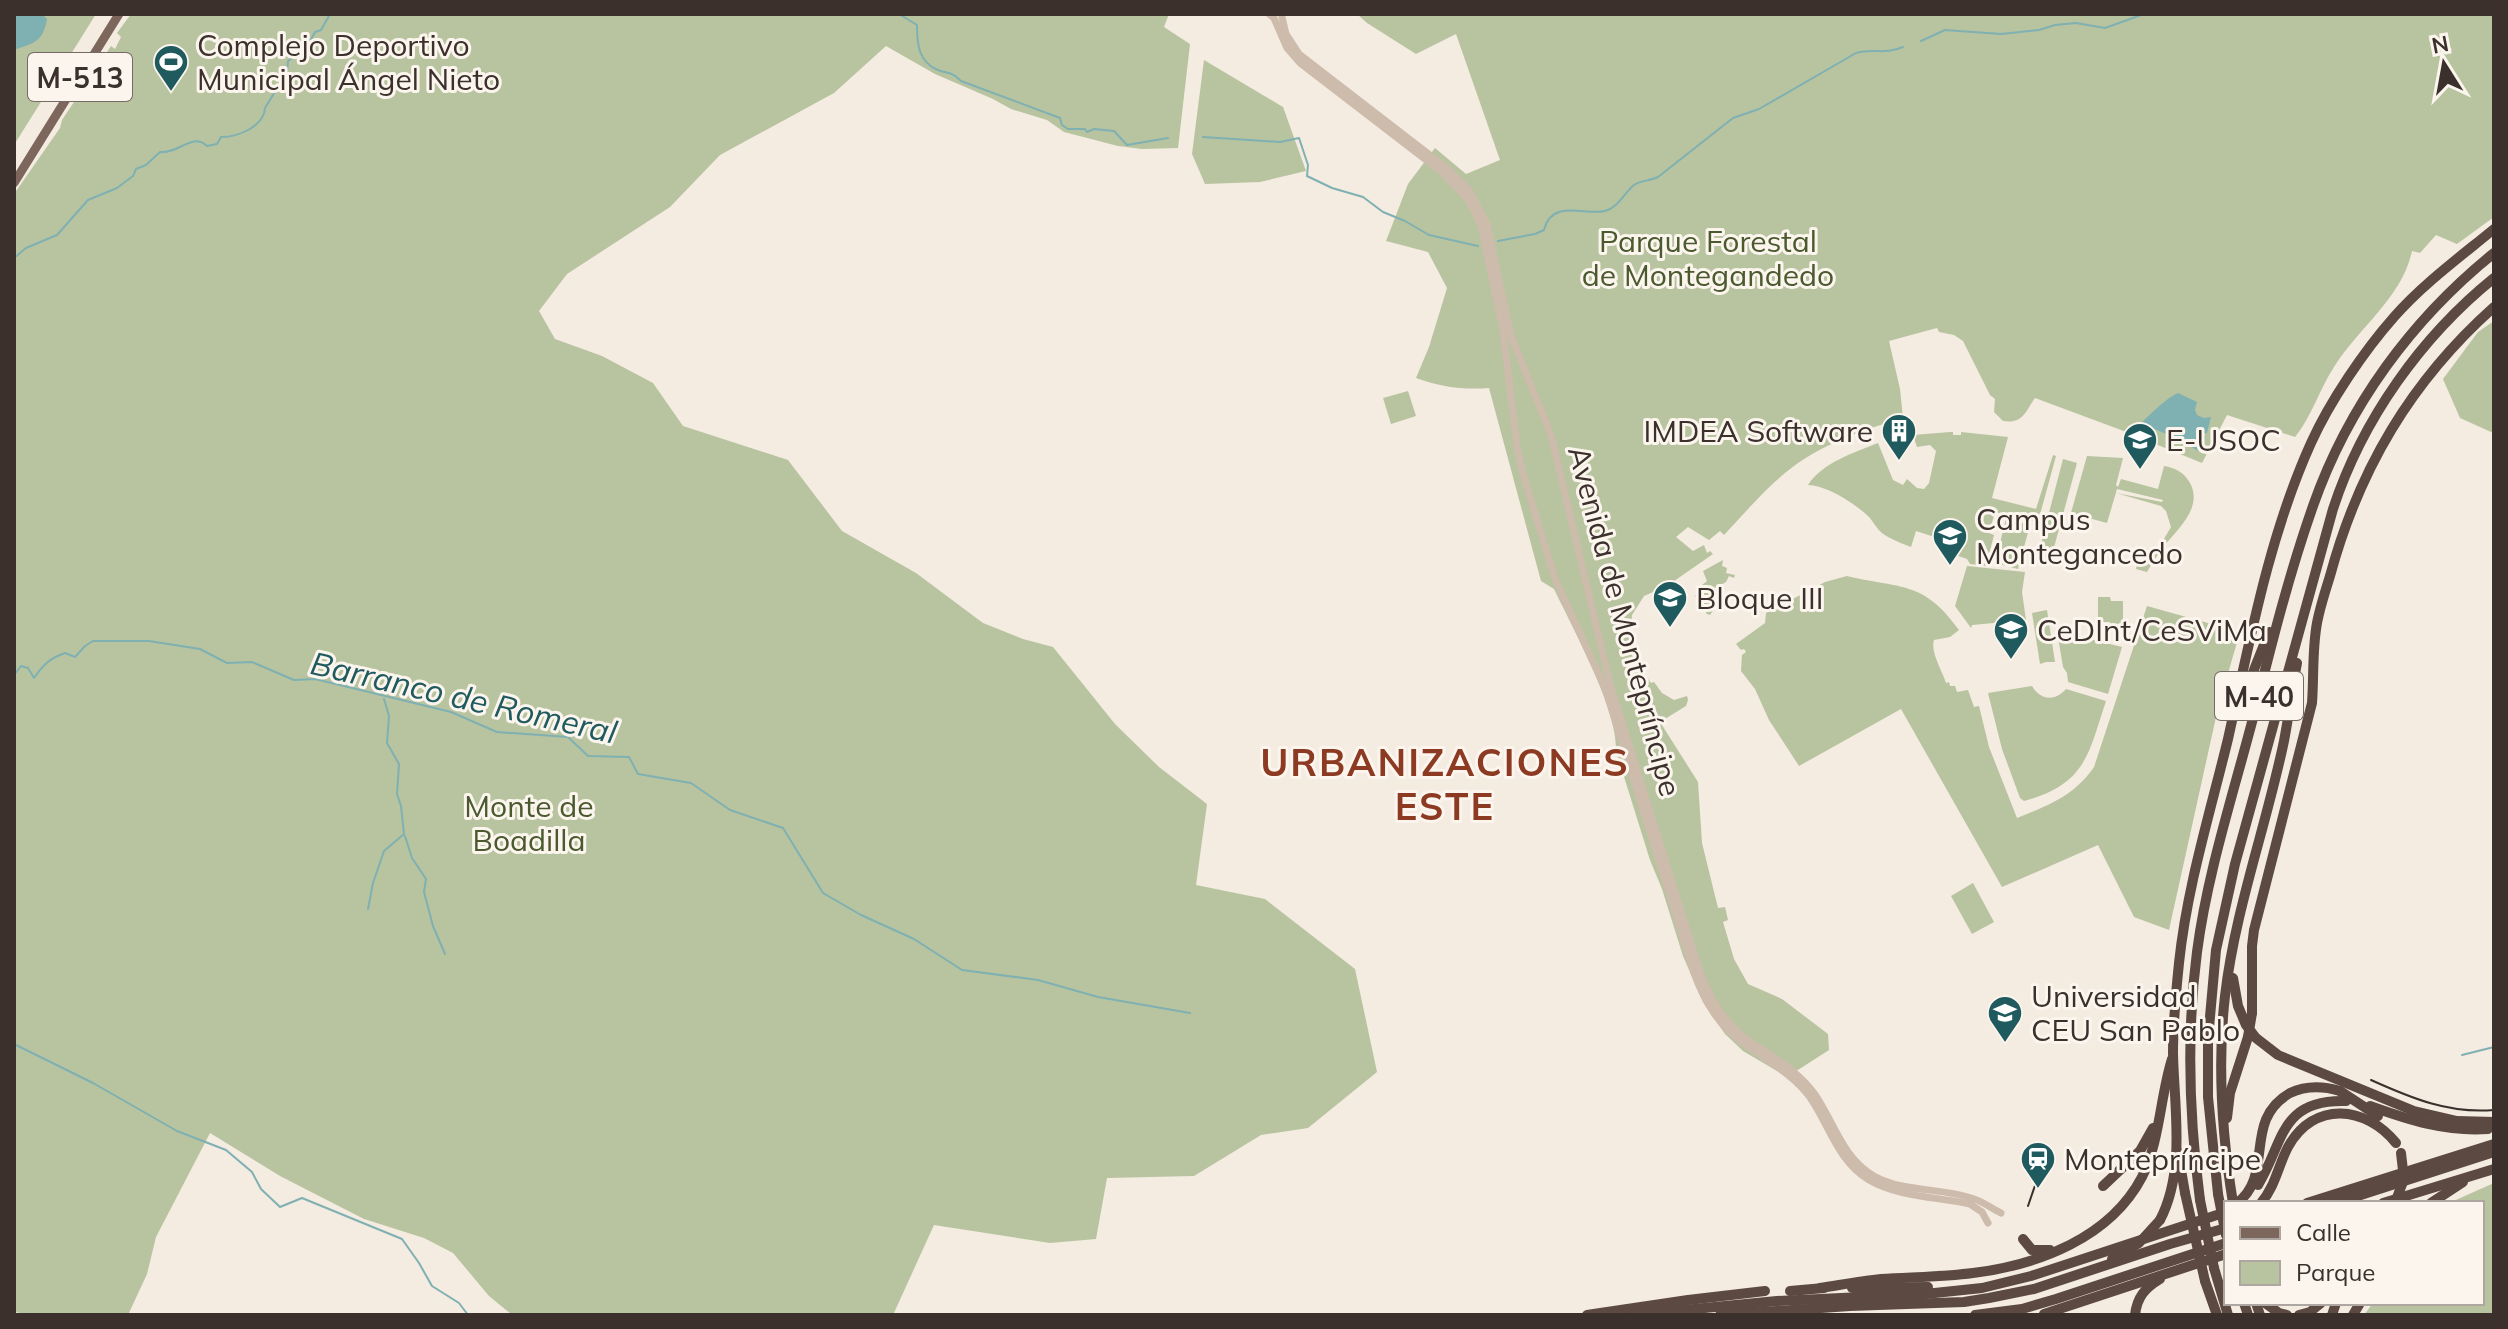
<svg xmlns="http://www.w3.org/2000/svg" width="2508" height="1329" viewBox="0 0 2508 1329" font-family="Mulish,sans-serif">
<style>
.green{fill:#b8c4a0}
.water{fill:#7fb0b2}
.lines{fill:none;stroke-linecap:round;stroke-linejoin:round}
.stream{stroke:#7fb0b2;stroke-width:2}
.minor{stroke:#cdbbac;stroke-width:7}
.major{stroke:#7d675c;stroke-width:9}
.highway{stroke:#5c4a42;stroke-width:10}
.tram{stroke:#3b302b;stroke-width:2}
.highway-bridge{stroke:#5c4a42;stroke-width:10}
.labels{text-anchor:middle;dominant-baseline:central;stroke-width:6;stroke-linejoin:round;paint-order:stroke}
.shield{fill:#fbf5ee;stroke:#756b66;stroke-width:2}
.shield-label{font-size:28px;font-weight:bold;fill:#3b302b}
.poi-label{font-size:30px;fill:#3b302b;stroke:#fbf5ee;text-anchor:start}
.park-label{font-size:30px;fill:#4a5a2e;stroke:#fbf5ee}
.street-label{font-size:30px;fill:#3b302b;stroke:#fbf5ee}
.water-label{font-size:32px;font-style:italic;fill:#1f5a5e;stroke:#fbf5ee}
.district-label{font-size:38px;font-weight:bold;letter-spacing:2px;fill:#8c3b22;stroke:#fbf5ee}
</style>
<rect width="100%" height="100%" fill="#f4ebe1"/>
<g class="green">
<path d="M 14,14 L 96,14 L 14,145 Z"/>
<path d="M 131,14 L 1169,14 L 1164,27 L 1190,44 L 1178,148 L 1142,149 L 1118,146 L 1064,132 L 1047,120 L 1011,109 L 993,99 L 935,74 L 886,46 L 834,93 L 720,155 L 670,207 L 567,274 L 539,311 L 555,339 L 602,356 L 653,383 L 683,426 L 788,460 L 842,531 L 916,573 L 983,623 L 1023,639 L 1053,647 L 1115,724 L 1159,767 L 1207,804 L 1196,885 L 1265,899 L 1355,969 L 1377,1072 L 1308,1128 L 1261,1135 L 1194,1176 L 1107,1178 L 1096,1239 L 1050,1243 L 934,1225 L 893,1315 L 512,1315 L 489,1296 L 453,1253 L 424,1238 L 364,1219 L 280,1176 L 210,1133 L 156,1237 L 147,1274 L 128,1315 L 33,1315 L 14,1312 L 14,194 L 60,128 L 62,120 L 111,46 L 115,49 L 121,37 L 117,33 Z"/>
<path d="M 1357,14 L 2494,14 L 2494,217 L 2457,244 L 2436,235 L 2420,253 L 2412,251 C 2402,298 2359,327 2334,367 C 2319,390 2312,416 2295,437 L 2227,415 L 2202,463 L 2121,430 L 2035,398 C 2025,412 2023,424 2003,421 L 1994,412 L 1995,399 L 1990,395 L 1963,341 L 1954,335 L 1939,332 L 1937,328 L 1889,341 L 1900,389 L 1903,418 C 1862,430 1819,445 1785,473 C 1763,491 1744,514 1724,535 L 1720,531 L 1709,540 L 1688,527 L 1676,537 L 1693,551 L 1704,545 L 1707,553 L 1710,551 L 1713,554 L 1667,586 L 1644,596 L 1632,615 L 1629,651 L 1651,683 L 1654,682 L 1662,693 L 1674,700 L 1687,696 L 1688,700 L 1686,706 L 1660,722 L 1698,782 L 1702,843 L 1718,908 L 1725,907 L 1728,920 L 1723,922 L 1734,959 L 1748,984 L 1782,999 L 1828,1034 L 1829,1050 L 1787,1077 L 1743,1051 L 1725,1034 L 1703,1002 L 1683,956 L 1662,889 L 1650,860 L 1616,751 C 1618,709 1573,629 1554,589 L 1541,581 L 1489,388 C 1463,390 1441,387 1416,378 L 1429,347 L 1447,288 L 1428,252 L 1386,241 L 1408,184 L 1435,148 L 1466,174 L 1500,160 L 1456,34 L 1416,54 L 1367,23 Z"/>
<path d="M 1204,60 L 1283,107 L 1306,171 L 1260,182 L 1205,184 L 1192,154 Z"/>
<path d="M 2494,321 L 2494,431 L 2491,432 L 2460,418 L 2443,379 L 2478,332 Z"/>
<path d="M 1408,391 L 1416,416 L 1391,424 L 1383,398 Z"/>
<path d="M 1950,432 L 1953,432 L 1953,435 L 1961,435 L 1961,432 L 2008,437 L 1992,498 L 2036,509 L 2053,455 L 2056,456 L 2038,522 L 1995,512 L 1989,533 L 1994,535 L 1986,566 L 1970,564 L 1967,559 L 1947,552 L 1950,542 L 1916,531 L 1911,547 C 1901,543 1890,539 1882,533 C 1877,529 1874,523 1870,518 C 1856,504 1828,486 1808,485 C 1823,462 1854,453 1878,443 L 1893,480 L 1903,485 L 1907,479 L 1917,488 L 1924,489 L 1929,483 L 1936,451 L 1930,445 L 1917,447 L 1913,435 Z"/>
<path d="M 2087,456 L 2123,458 L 2116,485 L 2118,487 L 2121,479 L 2158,489 L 2164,466 C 2175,468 2184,472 2190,483 C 2204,509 2175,531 2161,550 C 2156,557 2151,565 2147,572 L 2136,569 L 2141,548 L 2153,551 L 2158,549 L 2171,527 L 2166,511 L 2161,506 L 2116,493 L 2162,502 L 2163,500 L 2117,489 L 2107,523 L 2074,514 L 2072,520 L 2069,520 Z"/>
<path d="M 2063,459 L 2077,463 L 2050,562 L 2037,559 Z"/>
<path d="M 2006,519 L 2030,525 L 2018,569 L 1995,563 Z"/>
<path d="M 1723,560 L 1722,566 L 1727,568 L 1726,573 L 1735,575 L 1734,578 L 1729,576 L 1726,582 L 1710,591 L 1723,596 L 1710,615 L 1707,614 L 1695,596 L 1700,588 L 1707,590 L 1702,585 L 1707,581 L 1703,571 Z"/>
<path d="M 1967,566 L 2025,572 L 2022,592 L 2026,620 L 1972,625 L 1971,628 L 1955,606 Z"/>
<path d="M 1847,576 C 1901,589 1923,580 1959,630 L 1950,637 L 1934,640 C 1930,652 1942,670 1946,683 L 1949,682 L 1950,686 L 1955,686 L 1957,692 L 1968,690 L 1974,707 L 1979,706 L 1989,747 L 2017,818 C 2049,805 2074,796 2094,767 L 2147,606 L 2240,632 L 2218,708 L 2169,930 L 2134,917 L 2098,845 L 2002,887 L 1901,709 L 1799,766 L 1769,720 L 1755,689 L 1741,671 L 1742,655 L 1746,652 L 1744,649 L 1741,650 L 1736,644 L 1765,623 L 1766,613 L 1825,582 Z"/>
<path d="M 2098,597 L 2110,597 L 2111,601 L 2123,601 L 2123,626 L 2110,626 L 2110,622 L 2098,622 Z"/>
<path d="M 2047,610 L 2055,662 L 2046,662 L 2040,664 L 2032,613 Z"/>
<path d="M 2057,631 L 2122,647 L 2108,694 L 2068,682 L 2067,673 L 2063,667 Z"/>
<path d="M 2032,686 C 2040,700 2055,702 2066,689 L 2106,701 C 2088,755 2086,784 2024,801 L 2020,798 L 2002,749 L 1988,693 Z"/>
<path d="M 1973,883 L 1994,922 L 1972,934 L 1951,896 Z"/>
<path d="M 2494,1183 L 2494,1315 L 2364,1315 L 2373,1303 L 2482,1303 L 2482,1203 L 2449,1203 Z"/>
</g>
<g class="water">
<path d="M 14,14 L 42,14 L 47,19 C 43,42 34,43 14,50 Z"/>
<path d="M 2178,393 L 2197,402 L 2195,410 L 2197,415 L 2204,418 L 2211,417 L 2207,433 L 2201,434 L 2205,437 L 2198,451 L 2182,441 L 2141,423 C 2152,413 2165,399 2178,393 Z"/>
</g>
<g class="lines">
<g class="stream">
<path d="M 899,14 L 917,25 C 917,43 918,62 938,70 C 949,74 950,71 961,81 L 1060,118 L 1062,125 L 1068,129 L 1085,129 L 1087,132 L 1094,129 L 1114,131 L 1127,145 L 1168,138"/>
<path d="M 1921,41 L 1945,30 L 2001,34 L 2039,30 L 2055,25 L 2076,23 L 2105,28 L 2144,14"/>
<path d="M 1203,137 L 1280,142 L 1299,138 L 1308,165 L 1307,176 L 1332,188 L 1363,197 L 1383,212 L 1405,221 L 1429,235 L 1478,246"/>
<path d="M 1498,241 L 1535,234 L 1544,230 C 1552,198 1586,216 1605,211 C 1619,207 1624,193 1634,185 C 1641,180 1650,181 1658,177 L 1733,118 L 1759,109 L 1856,53 C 1872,48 1885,55 1903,47"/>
<path d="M 14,258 L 26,248 L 57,235 L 88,200 L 117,188 L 133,176 L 136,169 L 146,165 L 160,152 C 179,154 192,132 207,146 L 217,144 L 221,137 C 239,137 264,126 265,108 L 287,72 L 288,61 L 306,49 L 315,32 L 321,30 L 330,14"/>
<path d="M 14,675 L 21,666 L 28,668 L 34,678 C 43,665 50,658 65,653 L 75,657 L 85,646 L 93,641 L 149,641 L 200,649 L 227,663 L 252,662 L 294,680 L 315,679 L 451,712 L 497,732 L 568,737 L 588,756 L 629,757 L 638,774 L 691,783 L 730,810 L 783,828 L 823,893 L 861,915 L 914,939 L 962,970 L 1038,980 L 1098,997 L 1190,1013"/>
<path d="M 405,836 L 412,858 L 426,879 L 424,892 L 433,926 L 445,954"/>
<path d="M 368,909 L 373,883 L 384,851 L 404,834 L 401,806 L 397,794 L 399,764 L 387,743 L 389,716 L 384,699"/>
<path d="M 14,1044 L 93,1083 L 177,1131 L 226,1150 L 252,1172 L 261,1189 L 280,1207 L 302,1198 L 402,1239 L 419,1263 L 432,1286 L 459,1303 L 468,1315"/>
<path d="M 2462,1055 L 2494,1047"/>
</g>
<g class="minor">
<path d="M 1269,14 L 1274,18 L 1287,48 L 1300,63 L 1443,173 L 1468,199 L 1481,225 L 1503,331 L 1517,446 L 1522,470 L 1555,579 L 1605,688 L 1694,973 C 1705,1003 1720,1028 1747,1046 C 1769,1062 1792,1074 1809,1096 C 1829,1124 1837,1161 1869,1180 C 1898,1197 1938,1197 1970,1204 L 1982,1212 L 1988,1223"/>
<path d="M 1282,17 L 1286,34 L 1299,54 L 1448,169 L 1469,190 L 1487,224 L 1511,336 L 1551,435 L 1610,684 L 1700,972 C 1710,999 1724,1023 1748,1040 C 1772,1057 1796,1069 1814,1093 C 1834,1121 1842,1158 1874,1176 C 1904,1193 1942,1187 1974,1199 C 1984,1202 1992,1209 2001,1213"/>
</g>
<path class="major" d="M 14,183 L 119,14"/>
<g class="highway">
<path d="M 2238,710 L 2269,632"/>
<path d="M 2233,978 L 2238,1006 L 2246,1025 L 2256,1038 L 2278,1055 L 2414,1111 L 2457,1121 L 2494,1122"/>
<path d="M 2252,1013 L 2252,946 L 2254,930 L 2312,703 C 2314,676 2312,650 2317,623 C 2320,607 2325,592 2330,576 C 2359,469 2411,381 2494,307"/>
<path d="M 2370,1106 C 2409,1120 2446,1132 2488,1129"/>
<path d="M 2227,1118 L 2230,1093 L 2248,1037"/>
<path d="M 2178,1152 L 2185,1193"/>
<path d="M 2258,1185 C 2284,1143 2279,1099 2346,1101"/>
<path d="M 2103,1186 L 2140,1151 L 2153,1128"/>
<path d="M 2218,1194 L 2208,1097 L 2208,1039 L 2216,950 L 2235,864 L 2333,509 C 2362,420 2421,337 2494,278"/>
<path d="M 2200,1200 C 2189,1117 2186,1036 2197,952 C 2207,875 2232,798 2252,722 C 2270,650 2288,577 2313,506 C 2348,406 2412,319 2494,253"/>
<path d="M 2233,1203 C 2222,1135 2217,1066 2225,996 C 2235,910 2266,827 2284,741 C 2289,715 2292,689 2297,663"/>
<path d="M 2237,1203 C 2275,1175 2242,1120 2290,1093 C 2307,1085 2323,1086 2340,1091"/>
<path d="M 2261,1203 C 2275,1187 2278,1166 2288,1147 C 2314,1100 2366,1106 2396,1143"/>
<path d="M 2307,1203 L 2494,1144"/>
<path d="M 2336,1203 L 2494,1152"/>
<path d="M 2383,1203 L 2494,1169"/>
<path d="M 2431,1203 L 2463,1182"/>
<path d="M 2160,1220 C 2186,1170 2174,1107 2173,1053 C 2173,1024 2176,992 2179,963 C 2187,887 2210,813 2228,739 C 2250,640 2269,536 2311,443 C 2330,401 2364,351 2394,317 C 2423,284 2460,257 2494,229"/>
<path d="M 2023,1239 L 2032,1250 L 2050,1250"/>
<path d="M 2214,1268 L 2228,1315"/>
<path d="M 2205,1281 L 2217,1315"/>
<path d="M 1820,1288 C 1840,1285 1861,1281 1881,1279 C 1911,1277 1942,1277 1973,1273 C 2038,1265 2110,1238 2142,1177 C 2160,1141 2160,1097 2172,1059"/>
<path d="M 1852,1288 L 1928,1287"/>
<path d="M 1790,1291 L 1824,1288"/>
<path d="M 2244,1303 L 2248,1315"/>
<path d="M 2256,1303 L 2260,1315"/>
<path d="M 2265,1303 L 2279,1313 L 2287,1315"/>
<path d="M 2044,1314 L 2226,1254"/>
<path d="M 1587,1315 L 1688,1300 L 1765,1291"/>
<path d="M 1632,1315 L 1777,1301 L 1925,1294 L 1982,1288 L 2031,1276 L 2226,1212"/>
<path d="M 1720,1315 L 1850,1306 L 1964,1302 L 1989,1298 L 2034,1289 L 2170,1244 L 2226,1228"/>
<path d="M 1975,1315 L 2022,1309 L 2056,1299 L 2226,1243"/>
<path d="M 2135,1315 C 2137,1297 2145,1288 2160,1279"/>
<path d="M 2299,1315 L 2310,1312 L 2321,1303"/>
<path d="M 2332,1315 L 2336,1303"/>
<path d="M 2353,1315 L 2360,1303"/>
</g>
<g class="tram">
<path d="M 2371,1080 C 2411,1098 2449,1114 2494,1110"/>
<path d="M 2028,1206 L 2041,1168"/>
</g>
<g class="highway-bridge">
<path d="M 2248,1037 L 2252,1013"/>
<path d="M 2340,1091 L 2378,1116"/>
<path d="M 2185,1193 L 2205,1281"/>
<path d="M 2218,1194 L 2226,1235"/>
<path d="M 2200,1200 L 2214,1268"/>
<path d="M 2395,1203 L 2404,1179 L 2401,1153"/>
<path d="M 2112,1259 L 2139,1243 L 2160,1220"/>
</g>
</g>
<defs>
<symbol id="stadium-pin" viewBox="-11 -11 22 30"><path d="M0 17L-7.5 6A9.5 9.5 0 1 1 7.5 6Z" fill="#1f5a5e" stroke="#fbf5ee"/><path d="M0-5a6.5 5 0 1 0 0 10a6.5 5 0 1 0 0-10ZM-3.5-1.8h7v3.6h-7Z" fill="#fff"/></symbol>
<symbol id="building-pin" viewBox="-11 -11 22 30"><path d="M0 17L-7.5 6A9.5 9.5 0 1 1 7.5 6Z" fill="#1f5a5e" stroke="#fbf5ee"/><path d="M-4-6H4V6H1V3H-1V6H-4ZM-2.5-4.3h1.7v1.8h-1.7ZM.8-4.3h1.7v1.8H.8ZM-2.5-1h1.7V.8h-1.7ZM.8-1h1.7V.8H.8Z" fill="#fff"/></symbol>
<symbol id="university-pin" viewBox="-11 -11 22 30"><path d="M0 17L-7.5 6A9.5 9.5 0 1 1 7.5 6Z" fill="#1f5a5e" stroke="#fbf5ee"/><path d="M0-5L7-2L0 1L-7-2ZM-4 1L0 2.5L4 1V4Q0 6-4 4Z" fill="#fff"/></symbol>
<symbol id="station-pin" viewBox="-11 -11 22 30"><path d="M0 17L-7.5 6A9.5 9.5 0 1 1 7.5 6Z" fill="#1f5a5e" stroke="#fbf5ee"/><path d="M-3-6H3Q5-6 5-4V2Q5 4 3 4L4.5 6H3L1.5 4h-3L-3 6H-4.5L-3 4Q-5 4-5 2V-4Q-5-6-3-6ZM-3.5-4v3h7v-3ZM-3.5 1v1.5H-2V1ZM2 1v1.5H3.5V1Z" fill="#fff"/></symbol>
</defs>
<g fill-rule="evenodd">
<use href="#stadium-pin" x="151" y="42" width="40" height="54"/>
<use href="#building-pin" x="1879" y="411" width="40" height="54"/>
<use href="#university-pin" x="2120" y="420" width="40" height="54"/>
<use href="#university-pin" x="1930" y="516" width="40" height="54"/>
<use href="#university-pin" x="1650" y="578" width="40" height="54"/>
<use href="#university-pin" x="1991" y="610" width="40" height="54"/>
<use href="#university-pin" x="1985" y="993" width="40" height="54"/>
<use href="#station-pin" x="2018" y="1139" width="40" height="54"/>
</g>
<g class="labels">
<g class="shield">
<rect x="28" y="53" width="104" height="48" rx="6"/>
<rect x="2215" y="672" width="88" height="48" rx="6"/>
</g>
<g class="shield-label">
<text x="80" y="77">M-513</text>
<text x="2259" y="696">M-40</text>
</g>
<g class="poi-label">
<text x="197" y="45">Complejo Deportivo<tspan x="197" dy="34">Municipal Ángel Nieto</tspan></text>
<text x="1873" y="431" text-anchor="end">IMDEA Software</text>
<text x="2166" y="440">E-USOC</text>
<text x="1976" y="519">Campus<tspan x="1976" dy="34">Montegancedo</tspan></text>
<text x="1696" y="598">Bloque III</text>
<text x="2037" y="630">CeDInt/CeSViMa</text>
<text x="2031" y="996">Universidad<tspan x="2031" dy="34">CEU San Pablo</tspan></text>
<text x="2064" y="1159">Montepríncipe</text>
</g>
<g class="park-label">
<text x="1708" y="241">Parque Forestal<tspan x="1708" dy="34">de Montegandedo</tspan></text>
<text x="529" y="806">Monte de<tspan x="529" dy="34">Boadilla</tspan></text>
</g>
<g class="street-label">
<text transform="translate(1625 621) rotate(75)">Avenida de Montepríncipe</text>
</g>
<g class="water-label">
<text transform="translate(464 697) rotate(13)">Barranco de Romeral</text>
</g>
<g class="district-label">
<text x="1445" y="762">URBANIZACIONES<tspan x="1445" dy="44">ESTE</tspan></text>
</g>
</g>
<rect width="2508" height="1329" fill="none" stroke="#3b302b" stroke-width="32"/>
<rect x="2224" y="1201" width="260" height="104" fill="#fbf5ee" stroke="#aea6a0" stroke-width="2"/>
<rect x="2240" y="1227" width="40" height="12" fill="#7d675c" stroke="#aea6a0" stroke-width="2"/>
<text x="2296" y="1241" font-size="24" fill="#3b302b">Calle</text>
<rect x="2240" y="1261" width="40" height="24" fill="#b8c4a0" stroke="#aea6a0" stroke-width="2"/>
<text x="2296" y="1281" font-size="24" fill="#3b302b">Parque</text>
<g transform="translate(2444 64) rotate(349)" stroke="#fbf5ee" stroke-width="6" paint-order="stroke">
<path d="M0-6L14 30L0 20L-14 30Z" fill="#3b302b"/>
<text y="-12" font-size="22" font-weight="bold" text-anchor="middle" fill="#3b302b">N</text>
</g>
</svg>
